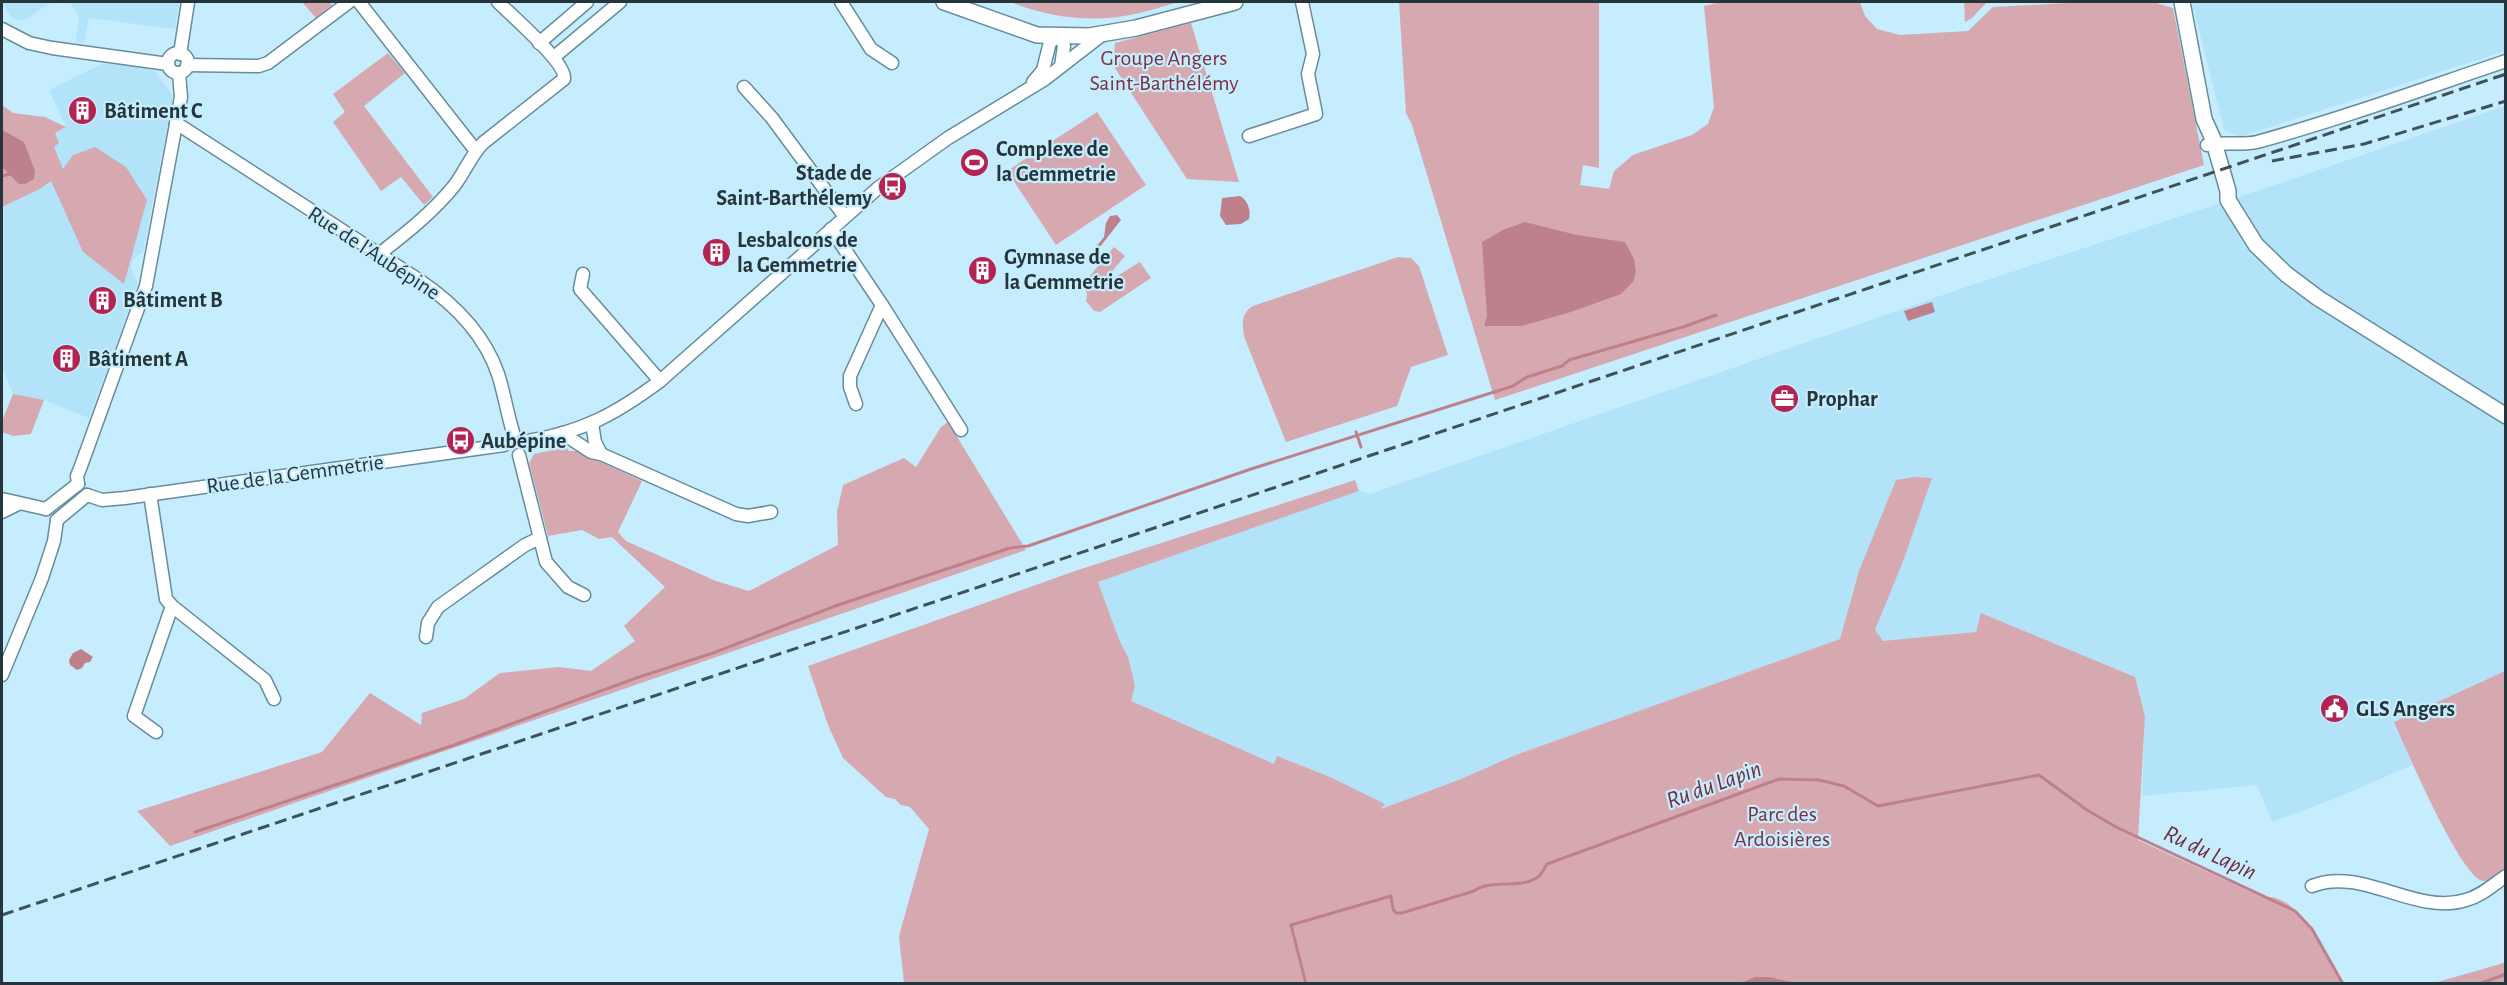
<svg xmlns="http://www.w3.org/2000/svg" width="2507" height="985" viewBox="0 0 2507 985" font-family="'Alegreya Sans',sans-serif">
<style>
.built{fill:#b2e3f8}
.green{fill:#d6a9b1}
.water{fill:#be818c}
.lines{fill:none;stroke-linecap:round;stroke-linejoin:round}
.stream{stroke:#be818c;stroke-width:3}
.minor-casing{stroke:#678c9c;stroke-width:15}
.tertiary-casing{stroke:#678c9c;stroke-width:18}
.minor{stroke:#fff;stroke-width:12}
.tertiary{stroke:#fff;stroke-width:15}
.rail{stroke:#3f525a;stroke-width:3;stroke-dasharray:12 6;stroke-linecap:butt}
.labels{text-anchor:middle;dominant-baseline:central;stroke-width:4.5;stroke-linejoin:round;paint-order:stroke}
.park-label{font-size:22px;fill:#7b3042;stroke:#c5edfe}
.poi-label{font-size:22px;font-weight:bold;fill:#26353c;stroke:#c5edfe;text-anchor:start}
.street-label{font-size:22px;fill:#26353c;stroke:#c5edfe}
.water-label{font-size:24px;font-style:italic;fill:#752a3d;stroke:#c5edfe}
</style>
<rect width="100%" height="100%" fill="#c5edfe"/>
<g class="built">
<path d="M 2,2 L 51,2 L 28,18 L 19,21 L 12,18 Z"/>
<path d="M 70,2 L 179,2 L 175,29 L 89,18 L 84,43 L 76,42 L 79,16 Z"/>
<path d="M 2192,2 L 2505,2 L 2505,51 L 2239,137 L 2224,129 Z"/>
<path d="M 102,64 L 134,66 L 155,71 L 173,96 L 143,252 L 134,258 L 131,267 L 138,284 L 89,418 L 44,400 L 13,394 L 2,366 L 2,207 L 40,189 L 54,147 L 55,133 L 66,127 L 49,90 Z"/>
<path d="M 2505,106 L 2505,671 L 2395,722 L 2412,765 L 2339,797 L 2272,822 L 2257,785 L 2142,796 L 2145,716 L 2135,677 L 1981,613 L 1976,632 L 1883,642 L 1874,630 L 1904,559 L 1932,478 L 1854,587 L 1840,639 L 1513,756 L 1461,779 L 1378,810 L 1131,701 L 1128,657 L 1120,642 L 1098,582 L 1359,491 L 1370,494 L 1963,288 L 2281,183 Z"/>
</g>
<g class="green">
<path d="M 302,2 L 329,2 L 332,5 L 316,18 Z"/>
<path d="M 1010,2 L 1180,2 C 1163,6 1147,12 1130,15 C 1089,23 1048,17 1010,2 Z"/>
<path d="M 1399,2 L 1599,2 L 1599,168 L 1583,165 L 1580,185 L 1609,189 L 1614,171 L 1633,155 L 1692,135 L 1708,124 L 1714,107 L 1704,6 L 1721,2 L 1860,2 L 1865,16 L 1877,29 L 1900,35 L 1968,31 L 1993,7 L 2085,2 L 2153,2 L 2173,8 L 2204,165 L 1495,400 L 1412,125 L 1406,113 Z"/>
<path d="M 1964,2 L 1987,2 L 1972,18 L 1965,22 Z"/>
<path d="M 1191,23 L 1239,182 L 1187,179 L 1113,65 L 1115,43 Z"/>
<path d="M 388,53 L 405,73 L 364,106 L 433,197 L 424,205 L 401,177 L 381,191 L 333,122 L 345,112 L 333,94 Z"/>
<path d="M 2,105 L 13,113 L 45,117 L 66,127 L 55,133 L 59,143 L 54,147 L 63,169 L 73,155 L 95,147 L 126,167 L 147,200 L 124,284 L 83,252 L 51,181 L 40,189 L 2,207 Z"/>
<path d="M 1097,112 L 1146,185 L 1056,245 L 1007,171 Z"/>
<path d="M 1114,247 L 1125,256 L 1103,282 L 1104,284 L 1140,262 L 1151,278 L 1100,312 L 1094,311 L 1086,301 L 1087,294 L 1083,284 Z"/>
<path d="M 1398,257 L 1411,258 L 1419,266 L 1448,355 L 1411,367 L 1397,406 L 1286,442 L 1245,339 C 1242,325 1240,314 1253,306 Z"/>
<path d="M 13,394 L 44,400 L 31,434 L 13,436 L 2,432 L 2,421 Z"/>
<path d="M 948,422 L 1026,550 L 170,846 L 137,811 L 322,752 L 370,693 L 421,725 L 422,713 L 464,699 L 500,673 L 559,667 L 591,671 L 635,641 L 624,626 L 665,587 L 612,537 L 599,539 L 582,530 L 548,536 L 529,463 L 534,454 L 566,447 L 569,451 L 577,451 L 642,481 L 618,532 L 626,541 L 716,581 L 749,591 L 838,545 L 837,512 L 843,485 L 904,458 L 916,467 L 941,427 Z"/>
<path d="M 1914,477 L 1932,478 L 1904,559 L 1875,630 L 1883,641 L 1976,632 L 1981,613 L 2135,677 L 2145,716 L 2138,840 L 2262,897 C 2301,892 2326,956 2343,983 L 904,983 L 899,936 L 929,829 L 910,807 L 901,805 L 895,799 L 886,797 L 843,758 L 828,725 L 808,666 L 1075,571 L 1355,480 L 1359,491 L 1098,582 L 1120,642 L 1128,657 L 1135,686 L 1131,701 L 1274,764 L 1277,756 L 1330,777 L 1385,804 L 1381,809 L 1461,779 L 1513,756 L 1840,639 L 1859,571 L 1896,480 Z"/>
<path d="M 2505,671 L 2505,867 C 2499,873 2492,882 2483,881 C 2461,878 2405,747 2394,722 Z"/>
<path d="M 2505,962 L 2505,983 L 2434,983 L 2500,964 Z"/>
</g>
<g class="water">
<path d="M 2,130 L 24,142 L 35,171 L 34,179 L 25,184 L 19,184 L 2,167 Z"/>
<path d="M 1240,196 C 1248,200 1251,211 1249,219 L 1241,224 L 1226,225 L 1220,216 L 1222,198 Z"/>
<path d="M 1117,215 L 1121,220 L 1089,261 L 1087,258 L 1104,237 L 1106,223 L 1110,216 Z"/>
<path d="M 1525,222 L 1577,235 L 1625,242 L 1634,259 L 1636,272 L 1633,282 L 1621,294 L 1571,312 L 1521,326 L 1484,326 L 1487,316 L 1482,242 L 1503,230 Z"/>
<path d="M 1932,302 L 1935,312 L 1908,321 L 1904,311 Z"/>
<path d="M 81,649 L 93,657 L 90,662 L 85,663 L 82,668 L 77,670 L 70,665 L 69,660 L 73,653 Z"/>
<path d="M 1755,977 L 1769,977 L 1796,983 L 1741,983 Z"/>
</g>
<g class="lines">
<g class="stream">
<path d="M 2,176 L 10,174"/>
<path d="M 1356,432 L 1361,447"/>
<path d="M 195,832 L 454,745 L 636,678 L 713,653 L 838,605 L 1010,548 L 1028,546 L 1251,469 L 1513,386 L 1527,377 L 1562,366 L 1569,360 L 1683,327 L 1716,315"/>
<path d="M 1306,984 L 1291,925 L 1391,896 L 1393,909 L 1396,913 L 1402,913 L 1474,891 C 1491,878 1524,890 1539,876 C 1542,873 1545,868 1547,864 L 1779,779 L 1819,780 L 1844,786 L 1878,806 L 2039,775 L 2087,810 L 2116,827 L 2295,911 L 2312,929 L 2343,984"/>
<path d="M 2479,984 L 2506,974"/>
</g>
<defs>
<g id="minor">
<path d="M 359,2 L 476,151"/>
<path d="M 841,2 L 871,49 L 892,63"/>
<path d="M 2,29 L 29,43 L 52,48 L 168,64"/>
<path d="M 539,43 L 587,2"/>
<circle cx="178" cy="63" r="10"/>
<path d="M 180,54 L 188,2"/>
<path d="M 554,57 L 620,2"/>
<path d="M 187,65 L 259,66 L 268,63 L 349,2"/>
<path d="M 1033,82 L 1043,70 L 1050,42 L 1060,35 L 1064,46 L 1061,66"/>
<path d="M 744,87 L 772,118 L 845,217"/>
<path d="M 176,123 L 419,280 C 453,303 484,333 498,374 C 504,392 507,413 513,432"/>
<path d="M 1249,136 L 1316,114 L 1308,74 L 1313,54 L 1302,2"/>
<path d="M 2207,145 C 2223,141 2240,146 2257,142 C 2341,119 2423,89 2506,61"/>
<path d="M 831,229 L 882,305 L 961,430"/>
<path d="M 378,255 C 405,234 432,213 454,186 C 465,172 471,155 483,143 L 564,79 C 567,63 511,15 498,2"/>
<path d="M 583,274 L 580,289 L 660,381"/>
<path d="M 856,404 L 850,387 L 850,376 L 882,305"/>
<path d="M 592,424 L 595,442 L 601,454"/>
<path d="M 562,433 L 591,452 L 601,454 L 736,514 L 748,516 L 771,512"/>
<path d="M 528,441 C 582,432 616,414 660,381 L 878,188 L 948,138 L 1045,79 L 1103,34"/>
<path d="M 519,455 L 546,562 L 568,587 L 584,595"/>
<path d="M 78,484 L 77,476 L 81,466 L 146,286 L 181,97 L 179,73"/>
<path d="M 150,494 L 166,599 L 172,606 L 265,680 L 274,699"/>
<path d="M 87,495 L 102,500 L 125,498 L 504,445"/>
<path d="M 2,499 L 46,509"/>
<path d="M 46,509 L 78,484"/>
<path d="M 2,512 L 18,504"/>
<path d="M 57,520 L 87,495"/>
<path d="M 426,637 L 428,623 L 438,607 L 525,545 L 540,538"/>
<path d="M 2,675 L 42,578 L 54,541 L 57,520"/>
<path d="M 156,732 L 134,716 L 172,606"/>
<path d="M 2312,886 C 2363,866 2415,916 2466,900 C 2481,896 2493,885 2506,876"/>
</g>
<g id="tertiary">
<path d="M 944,2 L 1037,35 L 1089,36 L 1136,28 L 1235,2"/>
<path d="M 2182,2 L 2204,119 L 2213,139 L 2228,191 L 2228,200 L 2256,245 L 2286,274 L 2318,298 L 2506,416"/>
</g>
</defs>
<use href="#minor" class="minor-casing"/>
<use href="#tertiary" class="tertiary-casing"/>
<use href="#minor" class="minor"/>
<use href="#tertiary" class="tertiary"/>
<g class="rail">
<path d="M 2272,161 L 2364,144 L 2506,101"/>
<path d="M 2,915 L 2506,74"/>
</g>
</g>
<defs>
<symbol id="building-disc" viewBox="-11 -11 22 22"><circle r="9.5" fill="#b42453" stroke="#c5edfe"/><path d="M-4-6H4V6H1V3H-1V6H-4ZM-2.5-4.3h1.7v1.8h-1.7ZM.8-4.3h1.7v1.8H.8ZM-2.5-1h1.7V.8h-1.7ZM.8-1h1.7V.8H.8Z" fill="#fff"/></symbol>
<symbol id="stadium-disc" viewBox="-11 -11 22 22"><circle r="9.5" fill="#b42453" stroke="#c5edfe"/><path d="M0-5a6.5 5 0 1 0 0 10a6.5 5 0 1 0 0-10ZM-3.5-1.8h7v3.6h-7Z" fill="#fff"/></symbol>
<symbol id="bus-disc" viewBox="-11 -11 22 22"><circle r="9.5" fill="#b42453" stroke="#c5edfe"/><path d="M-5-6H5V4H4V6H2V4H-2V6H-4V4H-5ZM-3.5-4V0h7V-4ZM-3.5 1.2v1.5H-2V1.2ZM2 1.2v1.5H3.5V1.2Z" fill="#fff"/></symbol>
<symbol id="office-disc" viewBox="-11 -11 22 22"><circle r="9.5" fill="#b42453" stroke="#c5edfe"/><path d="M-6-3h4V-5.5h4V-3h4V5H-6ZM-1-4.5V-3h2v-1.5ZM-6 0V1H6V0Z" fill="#fff"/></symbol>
<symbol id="civic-disc" viewBox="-11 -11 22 22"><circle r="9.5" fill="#b42453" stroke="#c5edfe"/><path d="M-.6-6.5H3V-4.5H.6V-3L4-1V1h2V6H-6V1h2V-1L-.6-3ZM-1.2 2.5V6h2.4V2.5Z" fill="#fff"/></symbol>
</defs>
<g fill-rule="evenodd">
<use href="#building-disc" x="66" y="94" width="33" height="33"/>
<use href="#stadium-disc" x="958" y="146" width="33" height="33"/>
<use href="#bus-disc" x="876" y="170" width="33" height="33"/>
<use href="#building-disc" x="700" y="236" width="33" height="33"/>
<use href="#building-disc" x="966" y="254" width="33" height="33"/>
<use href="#building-disc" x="86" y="284" width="33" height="33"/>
<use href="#building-disc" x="50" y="342" width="33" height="33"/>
<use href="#office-disc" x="1768" y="382" width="33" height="33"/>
<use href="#bus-disc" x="444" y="424" width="33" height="33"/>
<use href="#civic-disc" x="2318" y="692" width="33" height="33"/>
</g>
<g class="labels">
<g class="park-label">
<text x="1164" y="58">Groupe Angers<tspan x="1164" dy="25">Saint-Barthélémy</tspan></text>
<text x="1782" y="814">Parc des<tspan x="1782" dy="25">Ardoisières</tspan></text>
</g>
<g class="poi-label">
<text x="104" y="111">Bâtiment C</text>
<text x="996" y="149">Complexe de<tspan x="996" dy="25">la Gemmetrie</tspan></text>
<text x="872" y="173" text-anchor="end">Stade de<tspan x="872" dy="25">Saint-Barthélemy</tspan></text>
<text x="737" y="240">Lesbalcons de<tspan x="737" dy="25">la Gemmetrie</tspan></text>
<text x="1004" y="257">Gymnase de<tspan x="1004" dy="25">la Gemmetrie</tspan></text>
<text x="123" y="300">Bâtiment B</text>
<text x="88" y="359">Bâtiment A</text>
<text x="1806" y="399">Prophar</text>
<text x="481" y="441">Aubépine</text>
<text x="2356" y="709">GLS Angers</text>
</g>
<g class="street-label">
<text transform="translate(374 253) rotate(33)">Rue de l’Aubépine</text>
<text transform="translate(295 474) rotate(-8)">Rue de la Gemmetrie</text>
</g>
<g class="water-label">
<text transform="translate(1714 785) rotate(-20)">Ru du Lapin</text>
<text transform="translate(2210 853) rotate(25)">Ru du Lapin</text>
</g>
</g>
<rect width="2507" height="985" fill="none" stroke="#26353c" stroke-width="6"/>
</svg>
